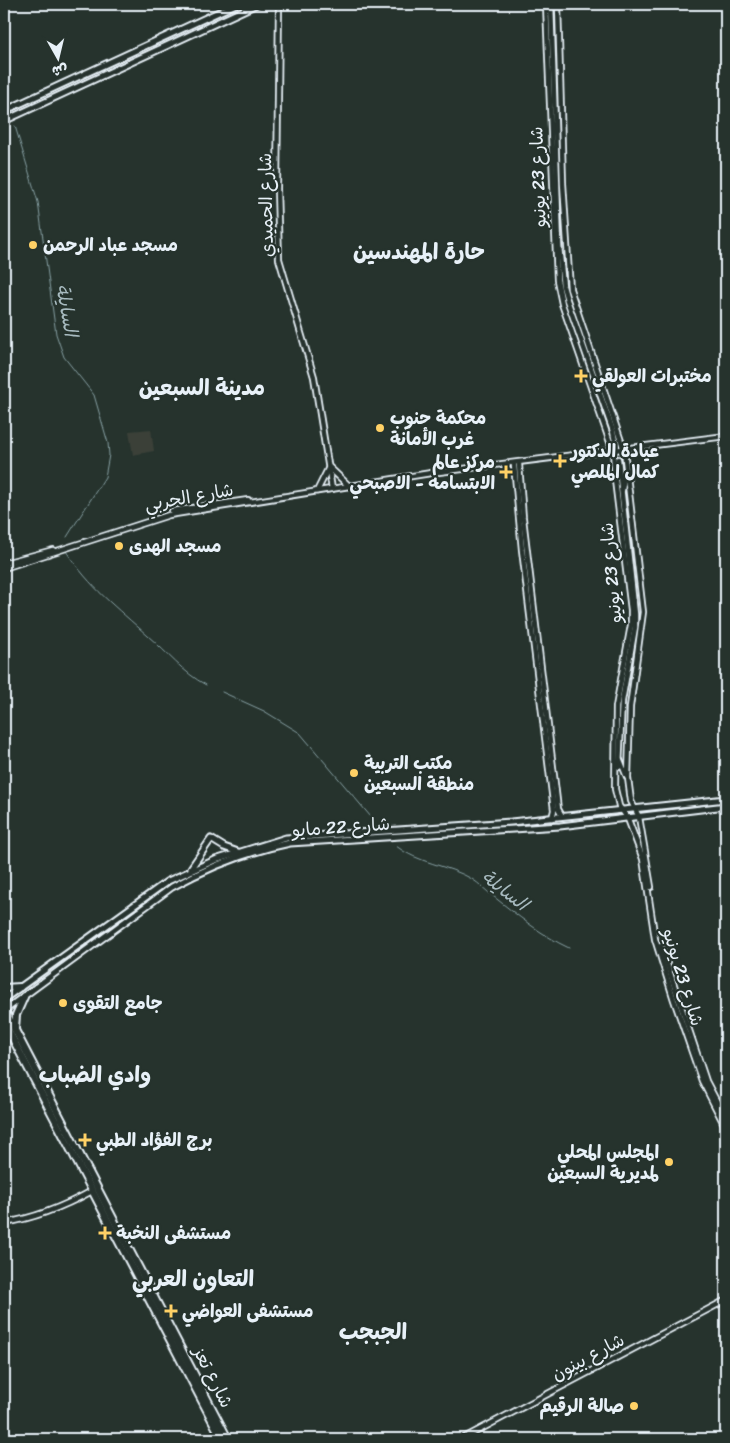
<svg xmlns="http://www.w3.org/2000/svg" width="730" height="1443" viewBox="0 0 730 1443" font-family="Sriracha,'Playpen Sans Arabic',sans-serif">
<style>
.built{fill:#3a4038}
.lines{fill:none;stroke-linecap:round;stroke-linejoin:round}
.stream{stroke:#87a0a4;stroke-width:1}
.minor-casing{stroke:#e8f1f8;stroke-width:8}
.major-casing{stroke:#e8f1f8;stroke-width:9}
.highway-casing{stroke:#e8f1f8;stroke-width:10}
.minor{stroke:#26332d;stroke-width:4.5}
.major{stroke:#26332d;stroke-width:5}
.highway{stroke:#26332d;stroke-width:6}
.poi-dot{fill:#ffd166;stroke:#26332d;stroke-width:2}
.labels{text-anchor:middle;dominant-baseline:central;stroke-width:4.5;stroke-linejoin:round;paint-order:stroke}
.street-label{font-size:18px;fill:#e8f1f8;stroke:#26332d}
.poi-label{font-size:18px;font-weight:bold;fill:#e8f1f8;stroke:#26332d;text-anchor:start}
.water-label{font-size:19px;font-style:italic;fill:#a8bbc0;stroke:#26332d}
.district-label{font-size:22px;font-weight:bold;fill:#e8f1f8;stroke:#26332d}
</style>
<rect width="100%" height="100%" fill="#26332d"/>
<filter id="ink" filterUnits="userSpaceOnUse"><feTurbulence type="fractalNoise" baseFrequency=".02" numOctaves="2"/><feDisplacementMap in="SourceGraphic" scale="10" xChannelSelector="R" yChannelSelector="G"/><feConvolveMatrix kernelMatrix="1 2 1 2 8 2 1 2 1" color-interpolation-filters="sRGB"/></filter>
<g filter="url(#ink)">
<path class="built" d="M 151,429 L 154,451 L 133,455 L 129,431 Z"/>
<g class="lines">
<g class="stream">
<path d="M 15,126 L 38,202 L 56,334 L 64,357 L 94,395 L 108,443 L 109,455 L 105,477 L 67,537"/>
<path d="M 66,551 C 91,589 115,606 148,636 C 168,653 182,672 206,685"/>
<path d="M 222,692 L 264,711 L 300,733 L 371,817"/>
<path d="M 396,846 C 417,863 448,865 472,879 C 480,884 486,891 493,896 C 517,915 541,935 569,948"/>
</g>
<defs>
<g id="minor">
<path d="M 279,4 L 277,189 L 279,259 L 314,377 L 332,489"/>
<path d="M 546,4 L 557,280 L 562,304 L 613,451 L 615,480 L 631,610 L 631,625 L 616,707 L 615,789 L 619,806 L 628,819 L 643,859 L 655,939 L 674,1000 L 702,1081 L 726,1128"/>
<path d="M 551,4 L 559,246 L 563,286 L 567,300 L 613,431 L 616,446"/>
<path d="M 558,4 L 563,183 L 570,289 L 624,450 L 643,612 L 630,707 L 628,778 L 631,801 L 639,817 L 651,887"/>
<path d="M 618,459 L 635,614 L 635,627 L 622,701 L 619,767"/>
<path d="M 519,464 L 523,518 L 558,809 L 562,816"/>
<path d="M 514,465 L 522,550 L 554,810 L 552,818"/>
<path d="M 622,490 L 625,471"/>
<path d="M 317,491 L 329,467 L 349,486"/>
<path d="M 172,511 L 248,500"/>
<path d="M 4,563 L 53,550"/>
<path d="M 4,568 L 169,515 L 431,473 L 726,436"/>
<path d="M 620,760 L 627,777"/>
<path d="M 661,946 L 706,1081 L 726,1119"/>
<path d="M 4,1223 C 36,1218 63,1207 92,1191"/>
<path d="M 462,1439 L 726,1300"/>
</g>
<g id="major">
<path d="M 4,111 L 236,4"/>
<path d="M 4,121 L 257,4"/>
<path d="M 191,868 L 211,839 L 224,847 L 238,852"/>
<path d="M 4,999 L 168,881 L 215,860 L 286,838 L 511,822 L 726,799"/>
<path d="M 5,1010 L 172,887 C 209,867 249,851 290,843 L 560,826 L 726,806"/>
</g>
<g id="highway">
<path d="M 4,988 L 20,987"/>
<path d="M 4,1009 L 228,1439"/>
<path d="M 4,1022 L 222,1439"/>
<path d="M 15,1029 L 16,1015 L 24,997"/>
</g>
</defs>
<use href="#minor" class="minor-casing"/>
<use href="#major" class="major-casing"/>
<use href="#highway" class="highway-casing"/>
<use href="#minor" class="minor"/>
<use href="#major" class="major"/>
<use href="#highway" class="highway"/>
</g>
</g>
<g class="poi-dot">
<circle cx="33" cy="245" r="5"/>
<path d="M578.5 368.5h5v5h5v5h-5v5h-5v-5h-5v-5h5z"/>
<circle cx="380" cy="428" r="5"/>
<path d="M557.5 453.5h5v5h5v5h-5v5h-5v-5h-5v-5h5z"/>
<path d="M503.5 464.5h5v5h5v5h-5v5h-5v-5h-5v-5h5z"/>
<circle cx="119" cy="546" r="5"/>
<circle cx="354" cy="773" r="5"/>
<circle cx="63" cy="1003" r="5"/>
<path d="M82.5 1132.5h5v5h5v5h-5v5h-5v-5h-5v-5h5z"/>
<circle cx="669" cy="1162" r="5"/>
<path d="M102.5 1225.5h5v5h5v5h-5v5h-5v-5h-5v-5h5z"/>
<path d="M168.5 1303.5h5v5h5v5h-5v5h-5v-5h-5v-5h5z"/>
<circle cx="634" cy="1406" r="5"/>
</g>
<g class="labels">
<g class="street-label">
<text transform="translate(538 177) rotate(-92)">شارع 23 يونيو</text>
<text transform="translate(266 205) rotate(-91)">شارع الحميدي</text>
<text transform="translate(189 497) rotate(-10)">شارع الحربي</text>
<text transform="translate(611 573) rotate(-95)">شارع 23 يونيو</text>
<text transform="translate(341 827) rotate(-4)">شارع 22 مايو</text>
<text transform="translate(683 977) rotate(73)">شارع 23 يونيو</text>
<text transform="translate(588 1357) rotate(-28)">شارع بينون</text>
<text transform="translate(213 1377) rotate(63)">شارع تعز</text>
</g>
<g class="poi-label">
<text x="43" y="245">مسجد عباد الرحمن</text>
<text x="592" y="376">مختبرات العولقي</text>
<text x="390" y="418">محكمة جنوب<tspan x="390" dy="21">غرب الأمانة</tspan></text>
<text x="571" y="451">عيادة الدكتور<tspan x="571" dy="21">كمال الملصي</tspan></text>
<text x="495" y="462" text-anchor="end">مركز عالم<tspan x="495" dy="21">الابتسامه - الاصبحي</tspan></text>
<text x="129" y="546">مسجد الهدى</text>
<text x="364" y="763">مكتب التربية<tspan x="364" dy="21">منطقة السبعين</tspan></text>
<text x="73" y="1003">جامع التقوى</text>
<text x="96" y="1140">برج الفؤاد الطبي</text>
<text x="659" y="1152" text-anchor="end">المجلس المحلي<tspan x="659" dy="21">لمديرية السبعين</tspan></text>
<text x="116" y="1233">مستشفى النخبة</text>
<text x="182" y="1311">مستشفى العواضي</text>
<text x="624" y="1406" text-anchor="end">صالة الرقيم</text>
</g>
<g class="water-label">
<text transform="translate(67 310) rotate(80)">السايلة</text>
<text transform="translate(505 890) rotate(38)">السايلة</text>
</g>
<g class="district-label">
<text x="419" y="251">حارة المهندسين</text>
<text x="202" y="387">مدينة السبعين</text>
<text x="95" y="1074">وادي الضباب</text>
<text x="193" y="1278">التعاون العربي</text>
<text x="373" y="1331">الجبجب</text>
</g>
</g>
<rect width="730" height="1443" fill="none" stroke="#26332d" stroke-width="20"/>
<rect x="10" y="10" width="710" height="1423" fill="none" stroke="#e8f1f8" stroke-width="2" filter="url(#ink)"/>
<g transform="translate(58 58) rotate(172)" stroke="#26332d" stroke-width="4" paint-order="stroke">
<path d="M0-4L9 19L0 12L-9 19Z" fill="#e8f1f8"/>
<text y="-8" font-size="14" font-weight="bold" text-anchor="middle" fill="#e8f1f8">ش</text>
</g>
</svg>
